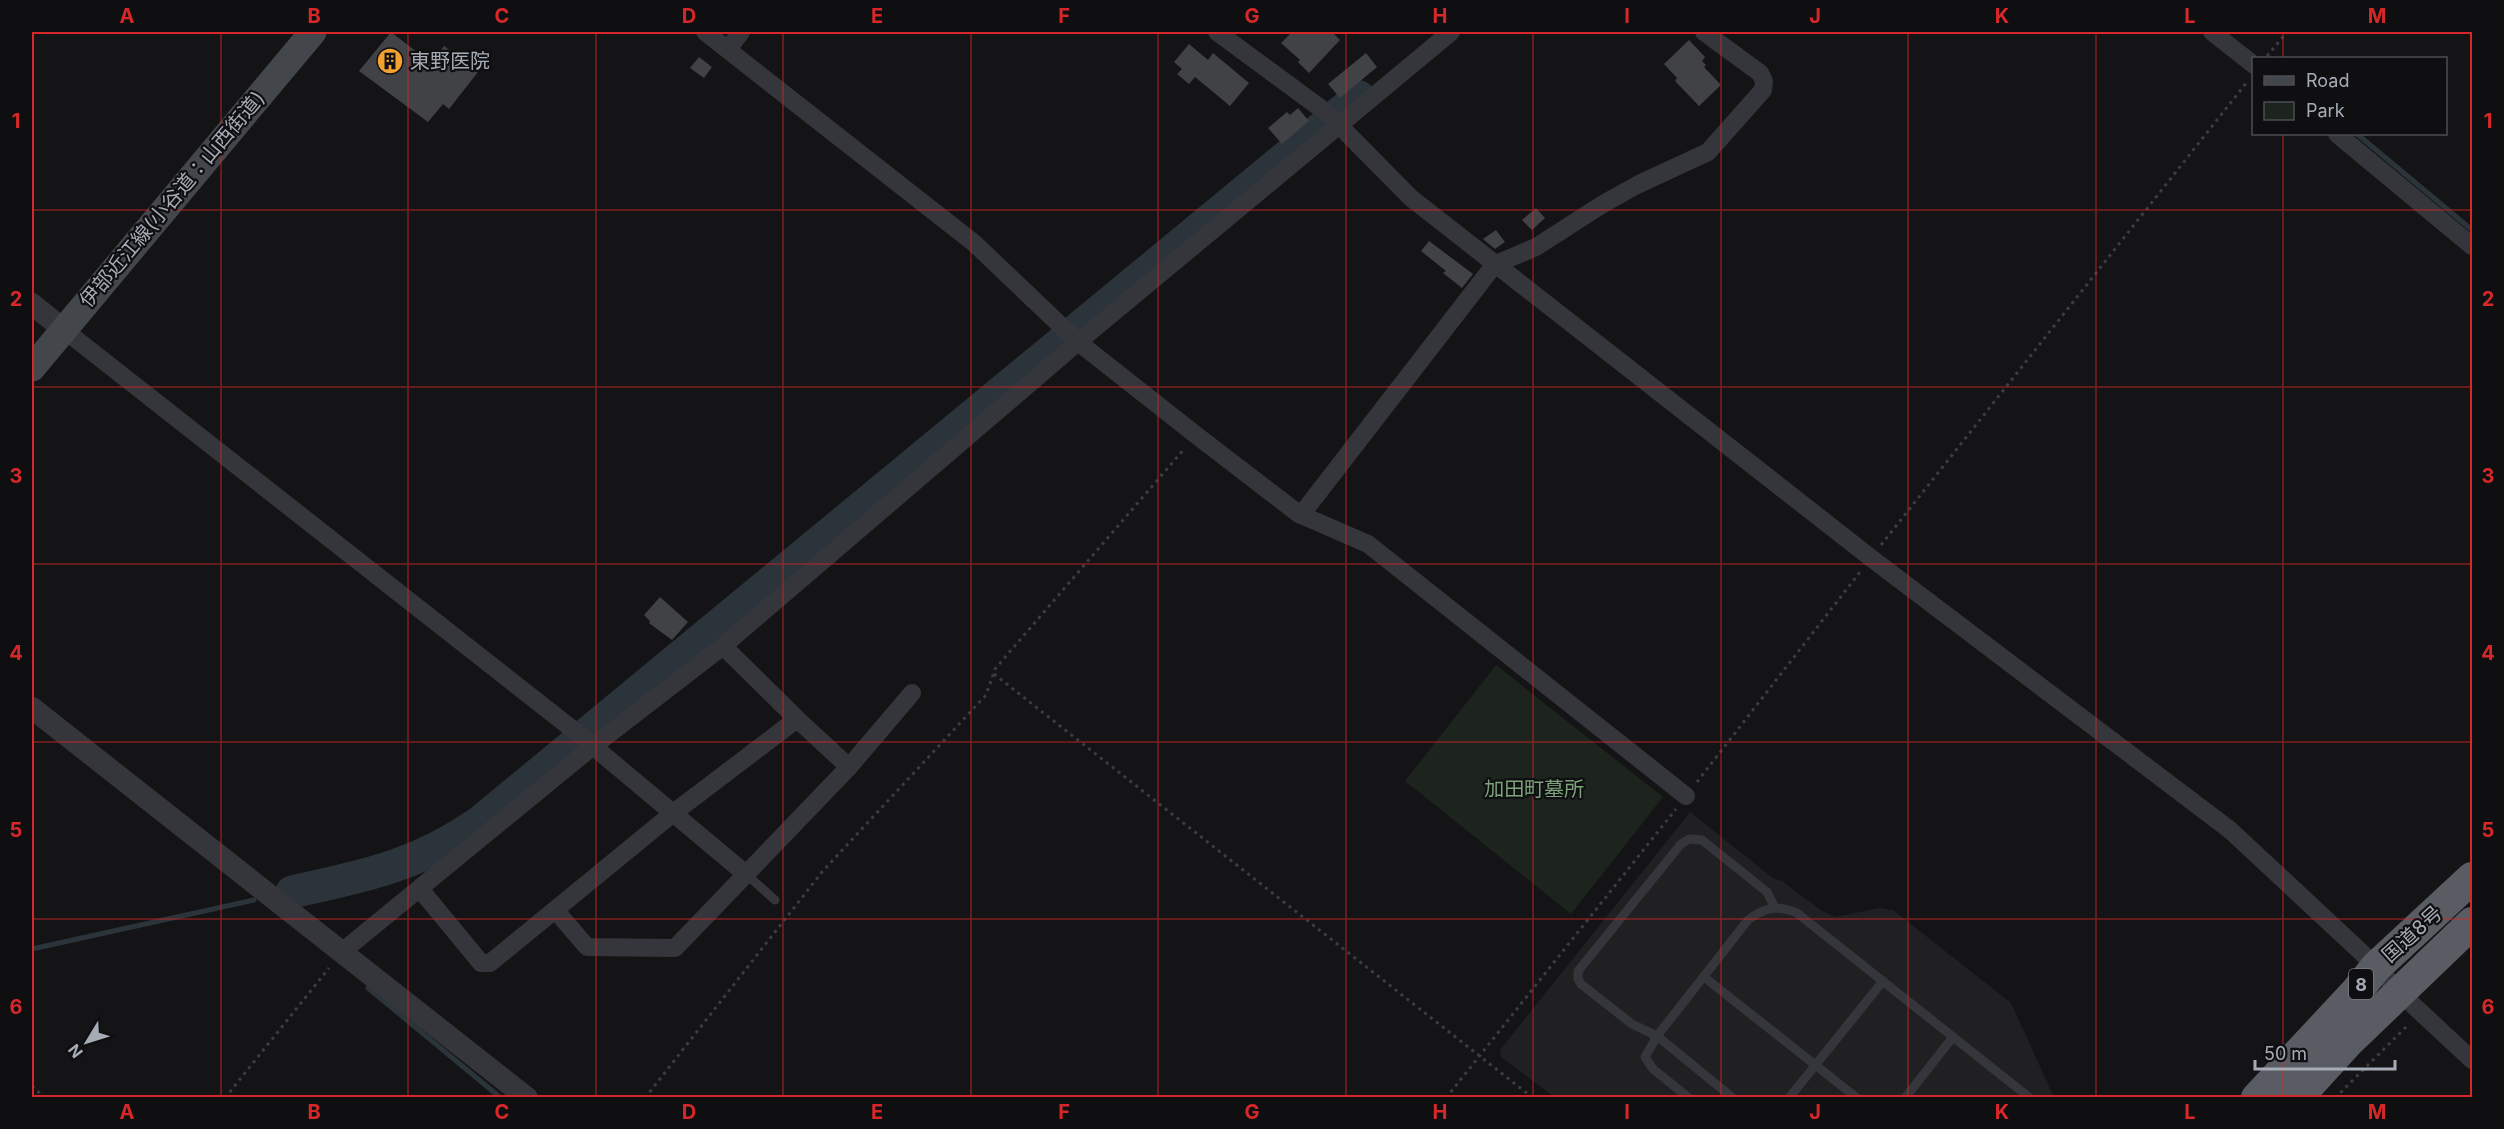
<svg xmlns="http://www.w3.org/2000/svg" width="2504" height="1129" viewBox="0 0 2504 1129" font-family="Inter,'Noto Sans JP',sans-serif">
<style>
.built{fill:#202023}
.green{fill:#1c241d}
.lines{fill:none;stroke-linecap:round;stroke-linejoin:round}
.stream{stroke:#2a343a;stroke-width:5}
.river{stroke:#2a343a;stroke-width:33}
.building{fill:#404246}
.path{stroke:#3b3d42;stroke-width:3;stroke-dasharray:3 4.5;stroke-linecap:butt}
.service{stroke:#35363b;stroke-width:9}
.minor{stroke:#35363b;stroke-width:18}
.tertiary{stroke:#35363b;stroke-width:22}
.secondary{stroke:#43464b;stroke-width:27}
.trunk{stroke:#595c63;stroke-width:32}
.grid{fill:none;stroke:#d62828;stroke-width:1.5;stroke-opacity:0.55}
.labels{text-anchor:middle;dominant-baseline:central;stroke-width:4.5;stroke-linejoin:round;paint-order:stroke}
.shield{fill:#0f0f11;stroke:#797d84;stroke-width:1.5}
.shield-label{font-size:18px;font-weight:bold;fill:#a6acb6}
.poi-label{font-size:20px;fill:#a6acb6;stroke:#0f0f11;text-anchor:start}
.street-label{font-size:20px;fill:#a6acb6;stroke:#0f0f11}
.park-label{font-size:20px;fill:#7da27c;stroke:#0f0f11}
.neatline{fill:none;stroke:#d62828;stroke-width:2}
.grid-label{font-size:20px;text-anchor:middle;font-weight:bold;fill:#d62828}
</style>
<rect width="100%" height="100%" fill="#141416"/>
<path class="built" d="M 1690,812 L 1773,878 L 1782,881 L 1822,911 L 1835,917 L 1880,908 L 1893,910 L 2011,1003 L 2054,1097 L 1554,1097 L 1501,1057 L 1500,1050 Z"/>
<path class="green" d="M 1496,665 L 1663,797 L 1571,914 L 1405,781 Z"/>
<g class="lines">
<g class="stream">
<path d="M 2357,134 L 2472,230"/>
<path d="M 32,949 L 254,900"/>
<path d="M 368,988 L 501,1098"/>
</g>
<path class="river" d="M 292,892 C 365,876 417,866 480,822 L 1359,97"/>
</g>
<g class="building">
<path d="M 391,32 L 431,63 L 444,46 L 478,72 L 449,109 L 443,104 L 428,122 L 359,71 Z"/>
<path d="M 1292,32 L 1332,32 L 1340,40 L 1309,73 L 1298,62 L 1300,60 L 1281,43 Z"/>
<path d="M 1689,40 L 1705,57 L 1702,61 L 1706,65 L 1704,67 L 1721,85 L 1699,106 L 1675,81 L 1677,78 L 1664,64 Z"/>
<path d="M 1189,44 L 1208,60 L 1213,53 L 1249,83 L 1230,106 L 1195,77 L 1189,84 L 1177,74 L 1182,69 L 1174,62 Z"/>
<path d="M 1366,53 L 1377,67 L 1340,98 L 1328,84 Z"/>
<path d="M 699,57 L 712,67 L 704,78 L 690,68 Z"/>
<path d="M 1298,108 L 1309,121 L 1282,144 L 1268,128 L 1287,112 L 1290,115 Z"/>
<path d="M 1536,208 L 1545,218 L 1532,230 L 1522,220 Z"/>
<path d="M 1496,230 L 1505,242 L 1495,249 L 1483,239 Z"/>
<path d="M 1429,241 L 1473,274 L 1462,288 L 1443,273 L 1446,271 L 1421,251 Z"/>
<path d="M 660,597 L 688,622 L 672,640 L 649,623 L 650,621 L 644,615 Z"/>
</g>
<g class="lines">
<g class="path">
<path d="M 2267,56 L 2287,32"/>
<path d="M 1881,545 L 2247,82"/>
<path d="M 994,674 L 1533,1098"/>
<path d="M 1697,782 L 1860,572"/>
<path d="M 32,1086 L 45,1098"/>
<path d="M 225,1098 L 329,968"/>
<path d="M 645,1098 L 822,872 L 986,695 L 995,669 L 1185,448"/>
<path d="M 1446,1098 L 1676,809"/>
<path d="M 2335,1098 L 2408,1025"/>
</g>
<g class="service">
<path d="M 747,875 L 775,900"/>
<path d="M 1704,977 L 1857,1098"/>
<path d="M 1689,1098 L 1653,1069 L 1645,1057 L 1657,1036 L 1632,1024 L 1581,984 L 1578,979 L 1578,971 L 1681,844 L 1689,839 L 1702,840 L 1767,892 L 1775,908"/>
<path d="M 1733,1098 L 1657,1036 L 1748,920 C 1765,907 1777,905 1797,913 L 2030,1098"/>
<path d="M 1789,1098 L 1883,981"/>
<path d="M 1905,1098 L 1953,1037"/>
</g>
<g class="minor">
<path d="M 705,32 L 974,243 L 1078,342 L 1196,435 L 1299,514 L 1368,544 L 1686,796"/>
<path d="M 1217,32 L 1327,113 L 1411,198 L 1871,558 L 2230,830 L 2361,952 L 2414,1006 L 2472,1060"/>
<path d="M 2212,32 L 2254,65"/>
<path d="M 728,49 L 741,32"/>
<path d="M 2337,134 L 2472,246"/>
<path d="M 1496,264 L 1536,247 L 1603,204 L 1637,185 L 1708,152 L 1763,90 L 1764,81 L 1760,73 L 1704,32"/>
<path d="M 63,329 L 576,732 L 747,875"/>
<path d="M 1301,515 L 1495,264"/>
<path d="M 723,646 L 797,719 L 849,767"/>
<path d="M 420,889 L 481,963 L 490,963 L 672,814 L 797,719"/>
<path d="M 556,911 L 587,947 L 675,948 L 849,767 L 912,693"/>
<path d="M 343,951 L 592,747 L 723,646 L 1078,342 L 1451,32"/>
</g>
<g class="tertiary">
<path d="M 32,304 L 63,329"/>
<path d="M 32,708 L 527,1098"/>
</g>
<path class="secondary" d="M 32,368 L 313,32"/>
<g class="trunk">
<path d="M 2257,1098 L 2356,992 L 2376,967 L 2472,878"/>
<path d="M 2297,1098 L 2348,1042 L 2472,923"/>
</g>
</g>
<path class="grid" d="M 221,32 L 221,1098M 408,32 L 408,1098M 596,32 L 596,1098M 783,32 L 783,1098M 971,32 L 971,1098M 1158,32 L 1158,1098M 1346,32 L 1346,1098M 1533,32 L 1533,1098M 1721,32 L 1721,1098M 1908,32 L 1908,1098M 2096,32 L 2096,1098M 2283,32 L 2283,58M 2283,134 L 2283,1098M 32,210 L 2472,210M 32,387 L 2472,387M 32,564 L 2472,564M 32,742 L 2472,742M 32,919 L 2472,919"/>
<defs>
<symbol id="building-disc" viewBox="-11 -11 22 22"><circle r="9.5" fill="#f3a22f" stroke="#0f0f11"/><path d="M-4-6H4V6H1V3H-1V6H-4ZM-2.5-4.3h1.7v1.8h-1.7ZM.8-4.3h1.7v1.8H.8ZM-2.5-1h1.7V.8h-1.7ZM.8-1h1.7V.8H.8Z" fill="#111"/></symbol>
</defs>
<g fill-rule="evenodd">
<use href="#building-disc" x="375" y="46" width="30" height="30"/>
</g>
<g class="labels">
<rect class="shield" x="2349" y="969" width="24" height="30" rx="4.5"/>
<g class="shield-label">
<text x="2361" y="984">8</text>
</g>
<g class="poi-label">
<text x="410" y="61">東野医院</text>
</g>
<g class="street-label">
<text transform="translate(172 199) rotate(-50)">伊部近江線(小谷道：山西街道)</text>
<text transform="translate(2412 934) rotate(-42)">国道8号</text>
</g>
<g class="park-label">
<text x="1534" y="789">加田町墓所</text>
</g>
</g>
<rect width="2504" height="1129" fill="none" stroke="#0f0f11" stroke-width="66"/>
<rect x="2252" y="57" width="195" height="78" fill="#0f0f11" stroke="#4b4e53" stroke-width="1.5"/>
<rect x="2264" y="76" width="30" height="9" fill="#43464b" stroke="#4b4e53" stroke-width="1.5"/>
<text x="2306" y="87" font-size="18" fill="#a6acb6">Road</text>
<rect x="2264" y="102" width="30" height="18" fill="#1c241d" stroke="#4b4e53" stroke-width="1.5"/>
<text x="2306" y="117" font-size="18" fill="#a6acb6">Park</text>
<g transform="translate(87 1042) rotate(232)" stroke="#0f0f11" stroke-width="4.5" paint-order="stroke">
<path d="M0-4.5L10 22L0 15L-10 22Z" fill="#a6acb6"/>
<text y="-9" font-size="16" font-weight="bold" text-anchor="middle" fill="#a6acb6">N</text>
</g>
<path d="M2255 1060v9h140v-9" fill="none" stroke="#a6acb6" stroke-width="3"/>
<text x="2264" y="1060" font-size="18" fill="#a6acb6" stroke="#0f0f11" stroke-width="4.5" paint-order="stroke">50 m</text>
<rect x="33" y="33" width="2438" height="1063" class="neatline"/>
<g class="grid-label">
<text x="127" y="23">A</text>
<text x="314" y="23">B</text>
<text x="502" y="23">C</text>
<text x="689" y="23">D</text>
<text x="877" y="23">E</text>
<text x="1064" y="23">F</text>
<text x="1252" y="23">G</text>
<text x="1440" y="23">H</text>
<text x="1627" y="23">I</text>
<text x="1815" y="23">J</text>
<text x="2002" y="23">K</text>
<text x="2190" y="23">L</text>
<text x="2377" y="23">M</text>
<text x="16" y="128">1</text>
<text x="2488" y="128">1</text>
<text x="16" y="306">2</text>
<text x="2488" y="306">2</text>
<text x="16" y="483">3</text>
<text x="2488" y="483">3</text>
<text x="16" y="660">4</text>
<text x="2488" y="660">4</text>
<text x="16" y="837">5</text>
<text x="2488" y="837">5</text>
<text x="16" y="1014">6</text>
<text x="2488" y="1014">6</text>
<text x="127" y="1119">A</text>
<text x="314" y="1119">B</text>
<text x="502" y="1119">C</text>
<text x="689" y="1119">D</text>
<text x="877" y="1119">E</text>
<text x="1064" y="1119">F</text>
<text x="1252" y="1119">G</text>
<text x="1440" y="1119">H</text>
<text x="1627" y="1119">I</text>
<text x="1815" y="1119">J</text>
<text x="2002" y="1119">K</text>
<text x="2190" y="1119">L</text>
<text x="2377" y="1119">M</text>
</g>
</svg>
